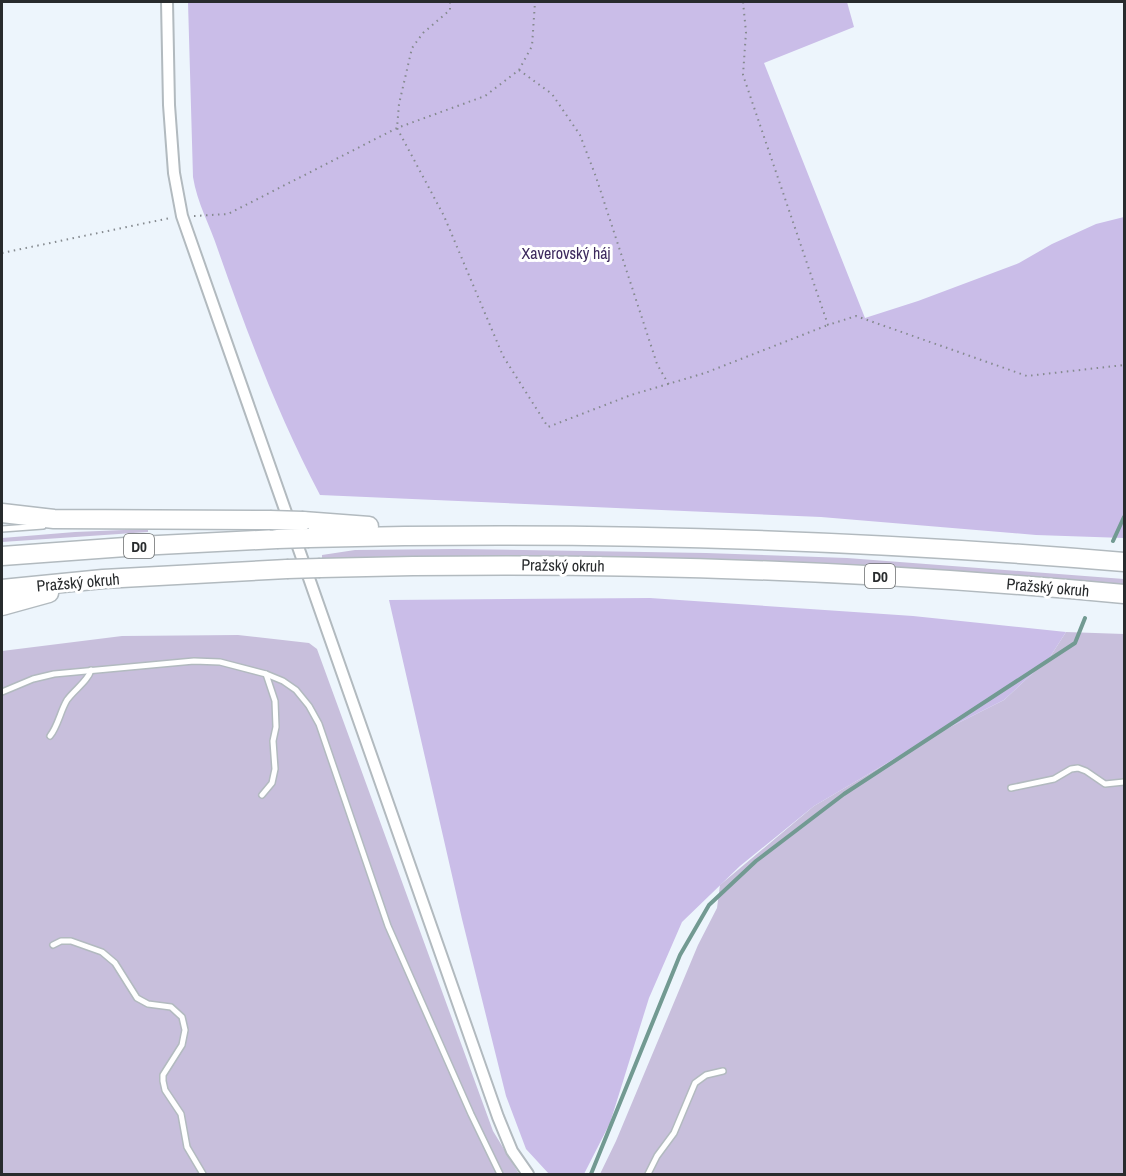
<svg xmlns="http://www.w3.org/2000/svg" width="1126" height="1176" viewBox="0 0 1126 1176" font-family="'Archivo Narrow',sans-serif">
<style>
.green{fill:#c8bfdc}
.forest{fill:#cabde8}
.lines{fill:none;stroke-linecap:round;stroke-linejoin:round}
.stream{stroke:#729a92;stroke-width:4}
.service-casing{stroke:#b2babf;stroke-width:8}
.minor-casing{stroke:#b2babf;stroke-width:14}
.motorway-casing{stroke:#b2babf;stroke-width:21}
.path{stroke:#858a8f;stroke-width:2;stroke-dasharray:1.5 4.5;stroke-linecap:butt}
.service{stroke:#fff;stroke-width:5}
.minor{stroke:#fff;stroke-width:10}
.motorway{stroke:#fff;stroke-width:18}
.motorway-bridge-casing{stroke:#b2babf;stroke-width:21;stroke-linecap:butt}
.motorway-bridge{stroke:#fff;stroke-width:18}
.labels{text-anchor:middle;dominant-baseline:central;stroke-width:6;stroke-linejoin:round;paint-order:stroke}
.shield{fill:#fff;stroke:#686b6c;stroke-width:1.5}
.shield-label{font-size:15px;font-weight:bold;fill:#282b2d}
.park-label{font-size:16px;fill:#3d2a5e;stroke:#fff}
.street-label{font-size:16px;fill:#282b2d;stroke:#fff}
</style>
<rect width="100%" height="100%" fill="#edf5fc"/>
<g class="green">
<path d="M 148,529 L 148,532 L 2,542 L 2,538 L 75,532 Z"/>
<path d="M 456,549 L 706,553 L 847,558 L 1124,579 L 1124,586 L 707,560 L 457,556 L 322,559 L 322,555 L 355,550 Z"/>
<path d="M 1066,632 L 1124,634 L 1124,1174 L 600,1174 L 616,1141 L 698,945 L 717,908 L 720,885 L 814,806 L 940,732 L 1004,700 L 1050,657 Z"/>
<path d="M 238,635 L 309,643 L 317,649 L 493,1131 L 519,1174 L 2,1174 L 2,651 L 122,636 Z"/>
</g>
<g class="forest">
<path d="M 188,2 L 847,2 L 854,27 L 764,63 L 865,318 L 918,301 L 1019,263 L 1052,244 L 1096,224 L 1124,217 L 1124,538 L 1036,535 L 821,517 L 320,495 C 278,415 248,335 218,250 C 210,225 197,203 193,177 Z"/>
<path d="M 650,598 L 913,616 L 1066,632 L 1050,657 L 1004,700 L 940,732 L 814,806 L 740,866 L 682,922 L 649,998 L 610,1123 L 584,1174 L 549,1174 L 526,1149 L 506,1096 L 462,919 L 389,600 Z"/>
</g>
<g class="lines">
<g class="stream">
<path d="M 1113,541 L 1124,517"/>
<path d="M 591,1174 L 680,955 L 709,905 L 756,861 L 844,794 L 1075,643 L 1085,618"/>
</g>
<defs>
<g id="service">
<path d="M 2,529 L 43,526"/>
<path d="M 2,692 L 33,679 L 54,674 L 194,661 L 220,662 L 266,674 L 283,681 L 296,690 L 309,706 L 319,724 L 388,926 L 471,1114 L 500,1174"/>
<path d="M 50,736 C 58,726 60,712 67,700 C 75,689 88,681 91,670"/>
<path d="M 1011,788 L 1054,779 L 1071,769 L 1078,768 L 1086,771 L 1105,784 L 1124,782"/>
<path d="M 262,795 L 272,783 L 275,769 L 273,741 L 276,727 L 275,701 L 266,674"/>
<path d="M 53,945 L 61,941 L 71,941 L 102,952 L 115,963 L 137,998 L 148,1004 L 171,1007 L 182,1017 L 185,1030 L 182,1045 L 163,1075 L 163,1081 L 165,1090 L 181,1114 L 187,1147 L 203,1174"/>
<path d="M 648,1174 L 657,1156 L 674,1133 L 695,1083 L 706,1075 L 723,1071"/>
</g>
<path id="minor" d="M 167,2 L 169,105 L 174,173 L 182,216 L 498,1117 L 512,1151 L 528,1174"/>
<g id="motorway">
<path d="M 2,513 L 54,519 L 270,520"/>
<path d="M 303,521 L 369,526"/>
<path d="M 309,538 C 581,531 853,539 1124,562"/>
<path d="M 2,556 L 139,546 L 277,539"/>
<path d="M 320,568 C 588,561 857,569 1124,594"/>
<path d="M 2,589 L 103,579 L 287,569"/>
<path d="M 2,606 L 49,593"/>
</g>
</defs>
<use href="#service" class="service-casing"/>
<use href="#minor" class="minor-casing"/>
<use href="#motorway" class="motorway-casing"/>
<g class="path">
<path d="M 450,2 L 450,10 L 423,33 L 412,48 L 399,104 L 397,128 L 444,216 L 503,356 L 548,427 L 631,395 L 705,373 L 828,325"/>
<path d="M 743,2 L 746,32 L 743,75 L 828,325 L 856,316 L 1027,376 L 1124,365"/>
<path d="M 519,70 L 552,94 L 580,135 L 596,177 L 657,364 L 669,385"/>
<path d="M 194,216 L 228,214 L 397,128 L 485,96 L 519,70 L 532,46 L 535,2"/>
<path d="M 2,253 L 170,218"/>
</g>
<use href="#service" class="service"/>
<use href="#minor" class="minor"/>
<use href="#motorway" class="motorway"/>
<defs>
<g id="motorway-bridge">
<path d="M 270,520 L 303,521"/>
<path d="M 277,539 L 309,538"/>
<path d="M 287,569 L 320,568"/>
</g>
</defs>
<use href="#motorway-bridge" class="motorway-bridge-casing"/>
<use href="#motorway-bridge" class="motorway-bridge"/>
</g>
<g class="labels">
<g class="shield">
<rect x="124" y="534" width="30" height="24" rx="4.5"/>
<rect x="865" y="564" width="30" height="24" rx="4.5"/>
</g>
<g class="shield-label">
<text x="139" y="546">D0</text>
<text x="880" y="576">D0</text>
</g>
<g class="park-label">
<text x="566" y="253">Xaverovský háj</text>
</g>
<g class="street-label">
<text transform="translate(563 565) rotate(1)">Pražský okruh</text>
<text transform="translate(78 582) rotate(-5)">Pražský okruh</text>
<text transform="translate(1048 587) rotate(5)">Pražský okruh</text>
</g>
</g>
<rect width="1126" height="1176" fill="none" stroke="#282b2d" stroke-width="6"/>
</svg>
